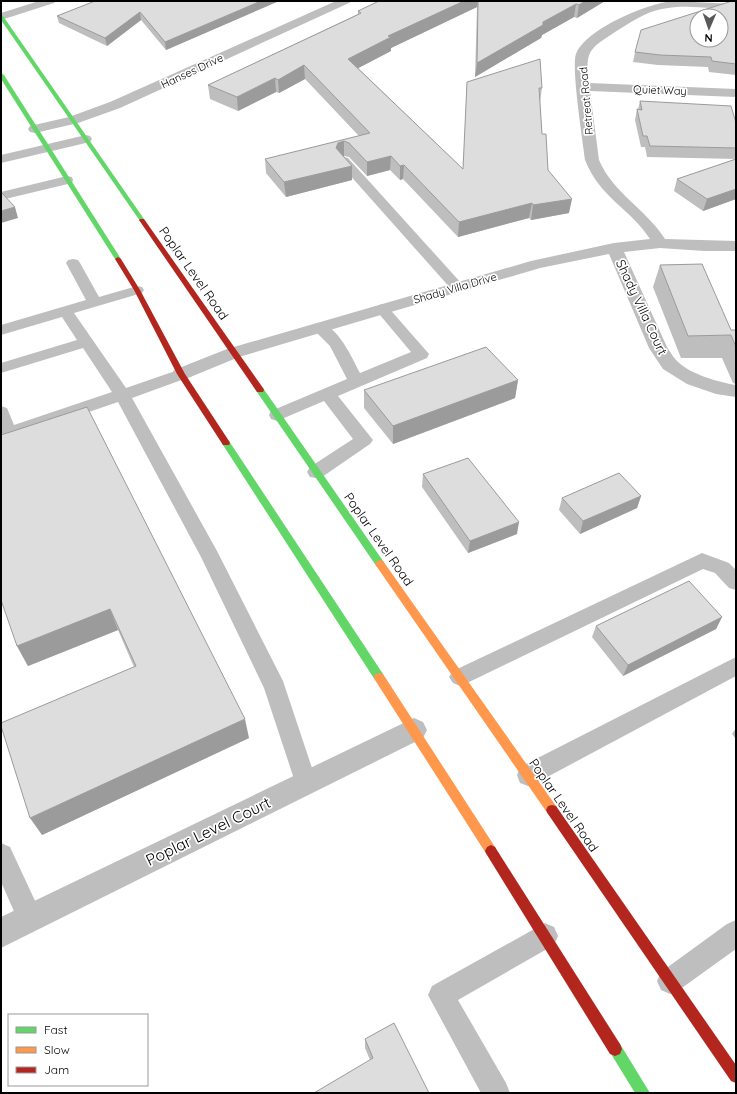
<svg xmlns="http://www.w3.org/2000/svg" width="737" height="1094" viewBox="0 0 737 1094" font-family="Quicksand,sans-serif">
<style>
.lines{fill:none;stroke-linecap:round;stroke-linejoin:round}
.lane{fill:#bebebe;fill-rule:evenodd}
.street{fill:#bebebe;fill-rule:evenodd}
.fast{fill:#63d668;fill-rule:evenodd}
.slow{fill:#ff974d;fill-rule:evenodd}
.jam{fill:#b3261e;fill-rule:evenodd}
.wall{fill:#bebebe}
.shaded-wall{fill:#9b9b9b}
.building{fill:#ddd;stroke:#9b9b9b;fill-rule:evenodd}
.labels{text-anchor:middle;dominant-baseline:central;stroke-width:3.5;stroke-linejoin:round;paint-order:stroke}
.far-street-label{font-size:11px;fill:#000;stroke:#fff}
.street-label{font-size:13px;fill:#000;stroke:#fff}
.near-street-label{font-size:16px;fill:#000;stroke:#fff}
</style>
<rect width="100%" height="100%" fill="#fff"/>
<g class="lines">
<g class="lane">
<path d="M 86,135 L 90,136 L 92,139 L 90,142 L 1,163 L 1,155 Z"/>
<path d="M 344,157 L 348,158 L 462,284 L 464,287 L 462,290 L 457,291 L 452,290 L 340,164 L 338,161 L 340,158 Z"/>
<path d="M 67,176 L 72,177 L 73,180 L 72,183 L 1,200 L 1,192 Z"/>
<path d="M 73,259 L 78,260 L 80,263 L 99,297 L 137,286 L 142,287 L 144,290 L 142,293 L 74,313 L 126,388 L 181,369 L 187,370 L 189,374 L 187,378 L 132,398 L 217,551 L 283,681 L 317,783 L 314,791 L 306,794 L 298,791 L 264,688 L 201,557 L 118,402 L 1,442 L 1,406 L 7,408 L 14,425 L 112,392 L 83,348 L 1,373 L 1,363 L 77,340 L 62,317 L 1,335 L 1,325 L 86,300 L 66,263 L 68,260 Z"/>
<path d="M 382,304 L 387,306 L 429,354 L 427,358 L 338,396 L 373,440 L 370,444 L 322,477 L 316,478 L 310,477 L 307,472 L 310,467 L 353,439 L 324,401 L 277,421 L 271,419 L 269,415 L 271,411 L 347,379 L 330,346 L 311,327 L 314,324 C 335,318 352,358 360,373 L 411,352 L 375,309 L 377,306 Z"/>
<path d="M 702,553 L 729,563 L 736,570 L 736,590 L 729,588 L 715,573 L 703,569 L 467,683 L 460,686 L 453,683 L 449,677 L 453,671 Z"/>
<path d="M 736,657 L 736,676 L 536,783 L 528,786 L 520,783 L 517,775 L 520,767 Z"/>
<path d="M 1,843 L 10,847 L 43,918 L 39,927 L 30,931 L 21,927 L 1,882 Z"/>
<path d="M 736,920 L 736,949 L 679,990 L 670,994 L 661,990 L 657,981 L 661,972 L 727,924 Z"/>
<path d="M 545,923 L 554,927 L 558,936 L 554,945 L 458,1000 L 506,1083 L 510,1093 L 481,1093 L 428,995 L 432,986 Z"/>
</g>
<g class="street">
<path d="M 39,1 L 56,1 L 54,3 L 1,20 L 1,13 Z"/>
<path d="M 336,1 L 351,1 L 349,3 L 120,108 L 78,123 L 35,133 L 30,132 L 28,129 L 30,126 L 69,117 L 110,102 Z"/>
<path d="M 672,1 L 736,4 L 736,10 C 712,9 686,4 662,9 C 645,12 630,23 615,32 C 589,49 585,51 589,83 L 736,89 L 736,97 L 590,91 L 599,160 C 613,193 646,209 665,239 L 736,241 L 736,251 L 704,251 L 660,248 L 624,252 L 667,347 C 670,351 672,356 676,360 C 689,374 718,382 736,385 L 736,397 L 716,394 L 687,384 L 663,369 L 649,348 L 609,254 L 540,268 L 239,357 L 188,378 L 181,380 L 174,378 L 172,374 L 174,370 L 227,349 L 531,261 L 614,243 L 650,239 C 630,208 600,198 585,160 C 583,142 571,67 576,54 C 586,29 646,4 672,1 Z"/>
<path d="M 414,718 L 423,722 L 427,730 L 423,738 L 1,948 L 1,917 Z"/>
</g>
<g class="fast">
<path d="M 1,16 L 3,16 L 144,219 L 144,221 L 140,221 L 1,20 Z"/>
<path d="M 1,73 L 4,75 L 121,259 L 120,260 L 116,260 L 115,259 L 1,79 Z"/>
<path d="M 260,387 L 263,388 L 383,561 L 385,564 L 383,567 L 377,567 L 257,392 L 256,390 L 257,388 Z"/>
<path d="M 226,440 L 229,441 L 383,674 L 384,677 L 383,680 L 379,681 L 375,680 L 223,445 L 222,443 L 223,441 Z"/>
<path d="M 615,1042 L 620,1044 L 650,1093 L 635,1093 L 608,1049 L 610,1044 Z"/>
</g>
<g class="slow">
<path d="M 380,560 L 383,561 L 556,806 L 558,810 L 556,814 L 552,815 L 548,814 L 377,567 L 375,564 L 377,561 Z"/>
<path d="M 379,673 L 383,674 L 495,847 L 497,851 L 495,855 L 491,857 L 487,855 L 375,680 L 374,677 L 375,674 Z"/>
</g>
<g class="jam">
<path d="M 140,219 L 144,219 L 263,388 L 264,390 L 263,392 L 257,392 L 139,220 Z"/>
<path d="M 118,257 L 121,259 L 140,290 L 185,374 L 229,441 L 230,443 L 229,445 L 223,445 L 177,374 L 134,290 L 115,259 Z"/>
<path d="M 552,805 L 556,806 L 736,1065 L 736,1083 L 731,1081 L 548,814 L 546,810 L 548,806 Z"/>
<path d="M 491,845 L 495,847 L 620,1044 L 622,1049 L 620,1054 L 615,1056 L 610,1054 L 487,855 L 485,851 L 487,847 Z"/>
</g>
</g>
<g class="wall">
<path d="M 95,1 L 279,1 L 166,50 L 141,20 L 107,46 L 59,23 L 57,16 Z"/>
<path d="M 379,1 L 605,1 L 577,18 L 574,17 L 542,35 L 541,38 L 475,77 L 477,7 L 391,48 L 391,51 L 358,68 L 463,169 L 467,82 L 542,88 L 540,102 L 542,134 L 548,170 L 569,213 L 531,220 L 529,218 L 458,237 L 403,179 L 400,180 L 390,170 L 367,176 L 349,157 L 344,156 L 352,180 L 286,197 L 266,173 L 265,159 L 359,136 L 305,79 L 279,93 L 276,92 L 238,111 L 210,99 L 208,85 L 358,14 L 358,11 Z"/>
<path d="M 736,1 L 736,75 L 709,72 L 708,67 L 658,65 L 633,62 L 635,52 Z"/>
<path d="M 640,101 L 736,123 L 736,199 L 703,211 L 674,191 L 677,179 L 736,159 L 647,157 L 645,147 L 641,147 L 635,120 L 637,109 L 638,110 Z"/>
<path d="M 702,264 L 736,347 L 736,384 L 733,383 L 722,358 L 681,358 L 653,287 L 660,265 Z"/>
<path d="M 518,380 L 515,398 L 393,444 L 364,408 L 364,390 Z"/>
<path d="M 1,435 L 249,738 L 42,835 L 134,667 L 118,630 L 28,666 L 17,646 Z"/>
<path d="M 423,474 L 517,534 L 468,553 L 422,487 Z"/>
<path d="M 641,496 L 637,508 L 580,534 L 559,510 L 562,498 Z"/>
<path d="M 722,617 L 716,629 L 623,676 L 592,637 L 596,626 Z"/>
<path d="M 736,728 L 736,739 L 732,734 Z"/>
<path d="M 365,1039 L 429,1093 L 370,1060 L 365,1048 Z"/>
</g>
<g class="shaded-wall">
<path d="M 261,1 L 279,1 L 166,50 L 165,42 Z"/>
<path d="M 464,1 L 478,1 L 477,7 L 391,48 L 391,51 L 349,73 L 348,59 L 388,36 Z"/>
<path d="M 585,1 L 605,1 L 577,18 L 579,5 Z"/>
<path d="M 576,4 L 574,17 L 542,35 L 541,38 L 475,77 L 477,63 L 543,22 Z"/>
<path d="M 140,12 L 141,20 L 107,46 L 105,38 Z"/>
<path d="M 304,65 L 305,79 L 279,93 L 278,80 Z"/>
<path d="M 275,78 L 276,92 L 238,111 L 237,97 Z"/>
<path d="M 344,141 L 344,156 L 339,157 L 336,148 L 338,143 Z"/>
<path d="M 391,156 L 390,170 L 367,176 L 367,162 Z"/>
<path d="M 404,165 L 403,179 L 400,180 L 400,166 Z"/>
<path d="M 352,166 L 352,180 L 286,197 L 284,182 Z"/>
<path d="M 736,189 L 736,199 L 703,211 L 707,199 Z"/>
<path d="M 572,199 L 569,213 L 531,220 L 533,205 Z"/>
<path d="M 532,203 L 529,218 L 458,237 L 459,222 Z"/>
<path d="M 15,207 L 18,218 L 1,223 L 1,211 Z"/>
<path d="M 518,380 L 515,398 L 393,444 L 393,426 Z"/>
<path d="M 641,496 L 637,508 L 580,534 L 583,521 Z"/>
<path d="M 519,522 L 517,534 L 468,553 L 470,541 Z"/>
<path d="M 110,609 L 118,630 L 28,666 L 17,646 Z"/>
<path d="M 722,617 L 716,629 L 623,676 L 628,665 Z"/>
<path d="M 245,719 L 249,738 L 42,835 L 30,818 Z"/>
</g>
<g class="building">
<path d="M 95,1 L 261,1 L 165,42 L 140,12 L 105,38 L 57,16 Z"/>
<path d="M 379,1 L 464,1 L 388,36 L 391,37 L 348,59 L 463,169 L 467,82 L 540,59 L 542,88 L 539,88 L 542,134 L 546,134 L 548,170 L 572,199 L 533,205 L 532,203 L 459,222 L 404,165 L 400,166 L 391,156 L 367,162 L 349,143 L 344,141 L 338,143 L 336,148 L 352,166 L 284,182 L 265,159 L 370,133 L 304,65 L 278,80 L 275,78 L 237,97 L 208,85 L 353,17 L 361,13 L 358,11 Z"/>
<path d="M 478,1 L 585,1 L 579,5 L 576,4 L 543,22 L 543,25 L 477,63 Z"/>
<path d="M 732,1 L 736,1 L 736,64 L 712,61 L 711,57 L 660,55 L 635,52 L 641,30 ZM 697,16 L 721,16 L 721,40 L 697,40 Z"/>
<path d="M 640,101 L 731,106 L 736,123 L 736,148 L 650,146 L 647,136 L 643,136 L 637,109 L 642,110 Z"/>
<path d="M 736,159 L 736,189 L 707,199 L 677,179 Z"/>
<path d="M 1,192 L 15,207 L 1,211 Z"/>
<path d="M 702,264 L 731,330 L 736,330 L 736,347 L 731,335 L 688,336 L 660,265 Z"/>
<path d="M 486,347 L 518,380 L 393,426 L 364,390 Z"/>
<path d="M 87,407 L 245,719 L 30,818 L 1,726 L 1,723 L 136,666 L 110,609 L 17,646 L 1,600 L 1,435 Z"/>
<path d="M 468,458 L 519,522 L 470,541 L 423,474 Z"/>
<path d="M 619,473 L 641,496 L 583,521 L 562,498 Z"/>
<path d="M 689,581 L 722,617 L 628,665 L 596,626 Z"/>
<path d="M 394,1023 L 429,1093 L 314,1093 L 373,1058 L 365,1039 Z"/>
</g>
<g class="labels">
<g class="far-street-label">
<text transform="translate(192 71) rotate(-25)">Hanses Drive</text>
<text transform="translate(660 90) rotate(2)">Quiet Way</text>
<text transform="translate(586 101) rotate(-95)">Retreat Road</text>
<text transform="translate(455 288) rotate(-16)">Shady Villa Drive</text>
</g>
<g class="street-label">
<text transform="translate(194 273) rotate(55)">Poplar Level Road</text>
<text transform="translate(642 307) rotate(65)">Shady Villa Court</text>
<text transform="translate(379 539) rotate(55)">Poplar Level Road</text>
<text transform="translate(564 805) rotate(55)">Poplar Level Road</text>
</g>
<g class="near-street-label">
<text transform="translate(208 831) rotate(-26)">Poplar Level Court</text>
</g>
</g>
<rect width="737" height="1094" fill="none" stroke="#000000" stroke-width="4"/>
<rect x="8" y="1014" width="140" height="72" fill="#ffffff" stroke="#999999"/>
<rect x="16" y="1027" width="20" height="6" fill="#63d668" stroke="#999999"/>
<text x="44" y="1034" font-size="12" fill="#000000">Fast</text>
<rect x="16" y="1047" width="20" height="6" fill="#ff974d" stroke="#999999"/>
<text x="44" y="1054" font-size="12" fill="#000000">Slow</text>
<rect x="16" y="1067" width="20" height="6" fill="#b3261e" stroke="#999999"/>
<text x="44" y="1074" font-size="12" fill="#000000">Jam</text>
<g transform="translate(709 28) rotate(182)"><circle r="19" fill="#ffffff" stroke="#999999"/>
<path d="M0-3L7 15L0 10L-7 15Z" fill="#595959"/>
<text y="-6" font-size="11" font-weight="bold" text-anchor="middle" fill="#000000">N</text>
</g>
</svg>
